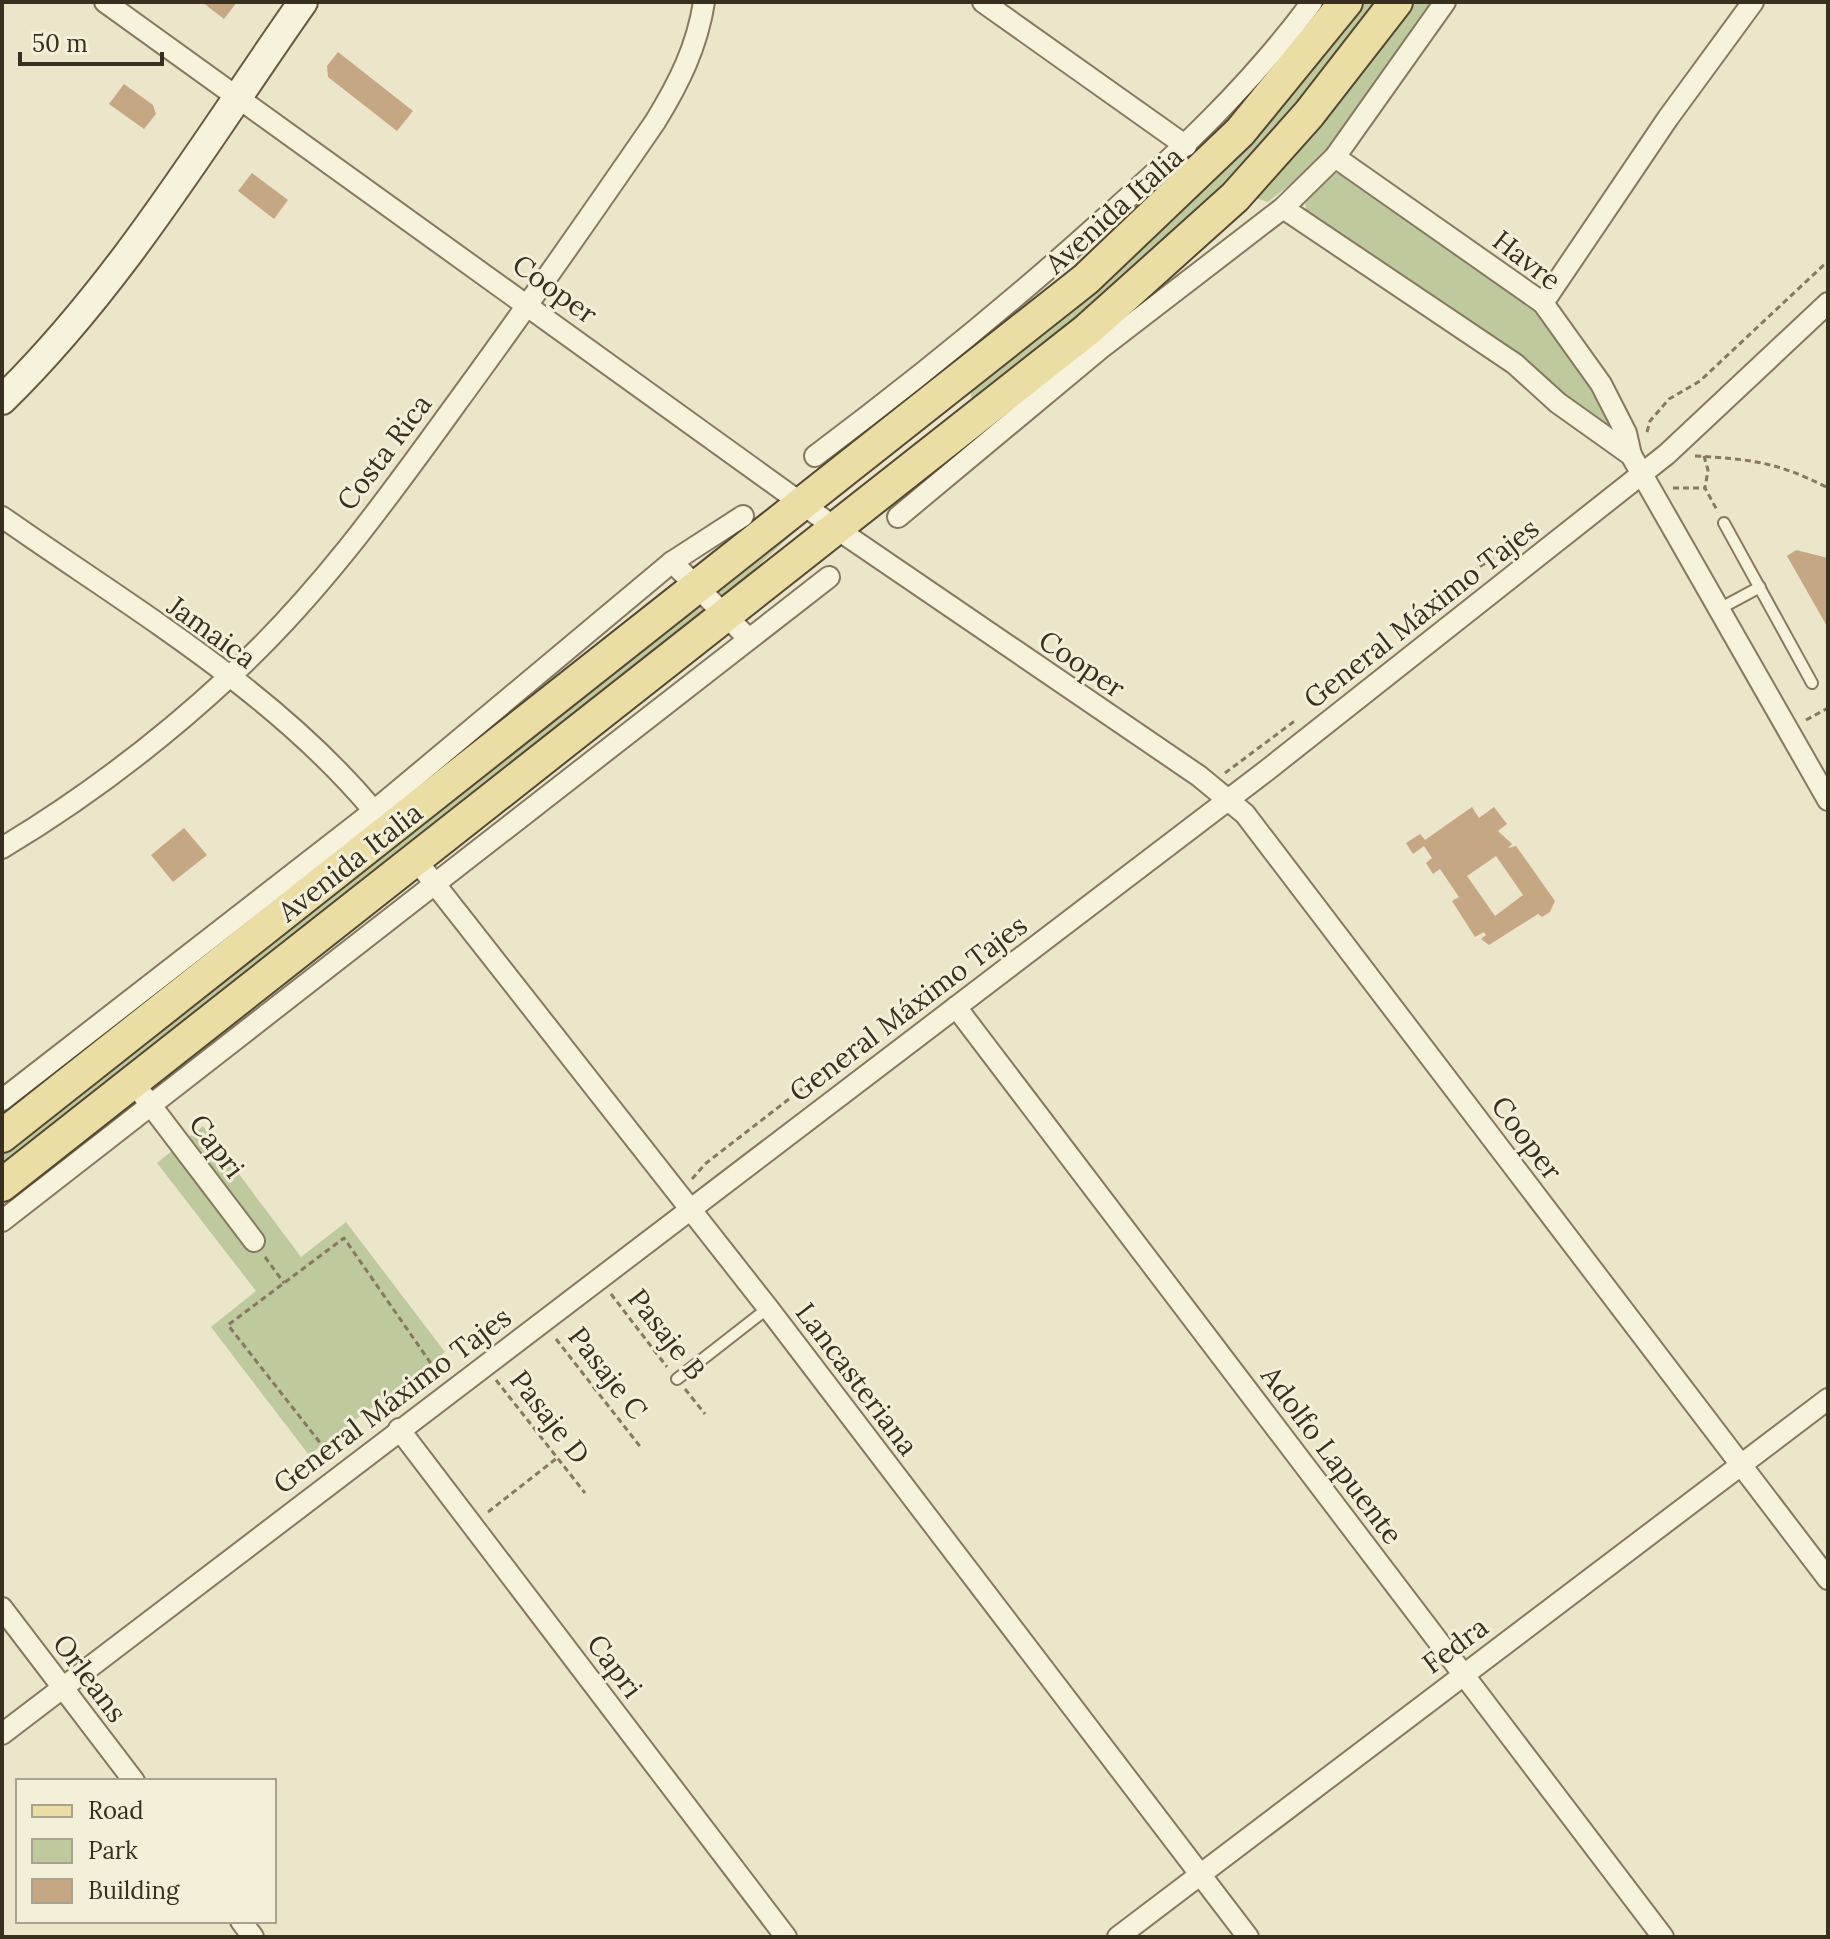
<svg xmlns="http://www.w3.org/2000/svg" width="1830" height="1939" viewBox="0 0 1830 1939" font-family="Lora,serif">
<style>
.green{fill:#bec99e}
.building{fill:#c6a783;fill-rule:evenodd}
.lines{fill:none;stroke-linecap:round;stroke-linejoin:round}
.lane-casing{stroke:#86795f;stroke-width:14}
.street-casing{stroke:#86795f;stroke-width:24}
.secondary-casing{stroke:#685a42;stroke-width:32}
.primary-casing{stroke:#544733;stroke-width:36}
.path{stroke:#86795f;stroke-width:3;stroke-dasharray:6 4;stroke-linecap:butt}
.lane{stroke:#f6f2dc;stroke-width:10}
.street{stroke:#f6f2dc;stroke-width:20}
.secondary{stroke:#f6f2dc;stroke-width:28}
.primary{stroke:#eadea5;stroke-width:32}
.labels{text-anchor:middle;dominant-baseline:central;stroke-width:6;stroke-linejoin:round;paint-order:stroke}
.street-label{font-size:28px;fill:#382f21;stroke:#f3efd8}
</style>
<rect width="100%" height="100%" fill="#ebe5c9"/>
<g class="green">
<path d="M 1359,2 L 1379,2 L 1298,109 L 1161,251 L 974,400 L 971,397 L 971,387 Z"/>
<path d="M 1407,2 L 1435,2 L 1346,122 C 1332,158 1297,178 1268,202 L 1256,198 Z"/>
<path d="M 1335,173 L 1347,176 L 1536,309 L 1595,389 L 1614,432 L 1306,212 L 1305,197 Z"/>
<path d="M 798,524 L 798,529 L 723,598 L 717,590 Z"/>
<path d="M 703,604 L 707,611 L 2,1171 L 2,1149 L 693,605 Z"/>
<path d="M 203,1126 L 301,1257 L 346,1222 L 445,1352 L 309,1455 L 211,1327 L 256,1291 L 157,1163 Z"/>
</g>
<g class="building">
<path d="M 202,2 L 237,2 L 224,19 Z"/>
<path d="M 338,52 L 413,111 L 397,131 L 328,77 L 327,66 Z"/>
<path d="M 124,84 L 153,105 L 156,114 L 144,129 L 109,104 Z"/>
<path d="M 252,173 L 288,200 L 274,219 L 238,191 Z"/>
<path d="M 1796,550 L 1828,558 L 1828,628 L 1787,556 Z"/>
<path d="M 1472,807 L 1479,818 L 1494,807 L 1507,824 L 1498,831 L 1512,844 L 1508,848 L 1516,846 L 1555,901 L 1550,912 L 1542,917 L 1538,914 L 1489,945 L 1481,939 L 1486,935 L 1484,932 L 1475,937 L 1452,901 L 1459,897 L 1440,869 L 1433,874 L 1426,863 L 1432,858 L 1424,846 L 1413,854 L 1406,843 L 1420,834 L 1425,840 ZM 1496,856 L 1523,895 L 1495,916 L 1467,876 Z"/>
<path d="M 184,828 L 207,855 L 173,882 L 151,855 Z"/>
</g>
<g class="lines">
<defs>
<g id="lane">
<path d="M 1724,523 L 1812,683"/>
<path d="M 1721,608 L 1760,587"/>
<path d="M 677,1379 L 768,1308"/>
</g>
<g id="street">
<path d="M 105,2 L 837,529 L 1199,776 L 1245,814 L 1828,1579"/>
<path d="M 983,2 L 1186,146"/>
<path d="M 1335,157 L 1543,303 L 1601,384 L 1626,433 L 1631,455"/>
<path d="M 1283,208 L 1515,364 L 1558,403 L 1631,455 L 1828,800"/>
<path d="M 1543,303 L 1668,118 L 1753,2"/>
<path d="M 815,456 C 914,382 1010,304 1102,221 C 1178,153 1251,85 1312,2"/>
<path d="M 2,517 C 130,607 273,690 374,811"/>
<path d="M 898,517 L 1101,348 L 1283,208 L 1335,157 L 1445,2"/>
<path d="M 672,562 L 749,639"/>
<path d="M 2,848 C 82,800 160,741 229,677 C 315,599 385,502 453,408 C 522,314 589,218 655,122 C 679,83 697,47 704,2"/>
<path d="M 416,860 L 768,1308 L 1248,1937"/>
<path d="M 956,1007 L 1663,1937"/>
<path d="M 143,1095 L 254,1241"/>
<path d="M 2,1100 L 374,811 L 672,562 L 743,516"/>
<path d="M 2,1221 L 829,577"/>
<path d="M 399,1429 L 786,1937"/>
<path d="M 2,1608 L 134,1781"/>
<path d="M 2,1734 L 1266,771 L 1667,454 L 1828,303"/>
<path d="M 241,1921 L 253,1937"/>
<path d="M 1118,1937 L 1828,1399"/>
</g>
<path id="secondary" d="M 2,400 C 121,284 208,137 303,2"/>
<g id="primary">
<path d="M 2,1136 L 1086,279 L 1240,132 L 1346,2"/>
<path d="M 2,1185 L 1087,330 L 1235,197 L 1309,114 L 1396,2"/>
</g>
</defs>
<use href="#lane" class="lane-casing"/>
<use href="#street" class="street-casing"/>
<use href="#secondary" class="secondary-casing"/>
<use href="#primary" class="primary-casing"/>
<g class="path">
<path d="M 1647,432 L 1650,421 L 1669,399 L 1700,381 L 1828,261"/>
<path d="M 1695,456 C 1750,459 1778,462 1828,488"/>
<path d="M 1704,456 L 1708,470 L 1705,488 L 1718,512"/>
<path d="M 1673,488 L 1705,488"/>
<path d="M 1415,627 C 1426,594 1489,561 1519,544"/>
<path d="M 1806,720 L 1828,708"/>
<path d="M 1225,773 L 1296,720"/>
<path d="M 692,1179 L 705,1164 L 820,1075 L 865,1050"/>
<path d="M 265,1257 L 284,1283"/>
<path d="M 611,1294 L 667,1367"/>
<path d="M 556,1339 L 642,1449"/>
<path d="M 496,1380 L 585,1493"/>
<path d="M 685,1389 L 705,1414"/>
<path d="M 332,1458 L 228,1325 L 344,1238 L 441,1378"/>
<path d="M 488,1512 L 557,1458"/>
</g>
<use href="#lane" class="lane"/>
<use href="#street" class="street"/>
<use href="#secondary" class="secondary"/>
<use href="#primary" class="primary"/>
</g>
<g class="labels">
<g class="street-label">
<text transform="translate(1114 210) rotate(-42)">Avenida Italia</text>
<text transform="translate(1527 260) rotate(38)">Havre</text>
<text transform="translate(555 289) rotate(36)">Cooper</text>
<text transform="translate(384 452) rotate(-53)">Costa Rica</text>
<text transform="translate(1421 613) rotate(-38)">General Máximo Tajes</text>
<text transform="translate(212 632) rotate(36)">Jamaica</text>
<text transform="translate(1082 664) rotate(34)">Cooper</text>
<text transform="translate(350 862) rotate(-38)">Avenida Italia</text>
<text transform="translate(908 1008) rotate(-37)">General Máximo Tajes</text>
<text transform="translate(1527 1138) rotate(53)">Cooper</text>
<text transform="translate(217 1146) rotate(53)">Capri</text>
<text transform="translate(667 1334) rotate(52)">Pasaje B</text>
<text transform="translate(608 1373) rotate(52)">Pasaje C</text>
<text transform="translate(857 1379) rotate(53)">Lancasteriana</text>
<text transform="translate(392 1400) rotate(-37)">General Máximo Tajes</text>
<text transform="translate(550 1417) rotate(52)">Pasaje D</text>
<text transform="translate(1332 1455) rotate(53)">Adolfo Lapuente</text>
<text transform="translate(1455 1645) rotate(-37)">Fedra</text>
<text transform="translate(615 1666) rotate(53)">Capri</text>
<text transform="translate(90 1678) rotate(53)">Orleans</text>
</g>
</g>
<rect width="1830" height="1939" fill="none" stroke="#382f21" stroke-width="8"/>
<rect x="16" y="1779" width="260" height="144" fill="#f3efd8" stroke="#a8a28f" stroke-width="2"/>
<rect x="32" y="1805" width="40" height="12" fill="#eadea5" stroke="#a8a28f" stroke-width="2"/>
<text x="88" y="1819" font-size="24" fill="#382f21">Road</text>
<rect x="32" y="1839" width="40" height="24" fill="#bec99e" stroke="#a8a28f" stroke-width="2"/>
<text x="88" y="1859" font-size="24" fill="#382f21">Park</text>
<rect x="32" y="1879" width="40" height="24" fill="#c6a783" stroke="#a8a28f" stroke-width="2"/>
<text x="88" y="1899" font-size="24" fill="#382f21">Building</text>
<path d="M20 52v12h142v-12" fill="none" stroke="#382f21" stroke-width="4"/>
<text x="32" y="52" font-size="24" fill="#382f21" stroke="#f3efd8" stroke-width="6" paint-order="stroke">50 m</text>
</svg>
